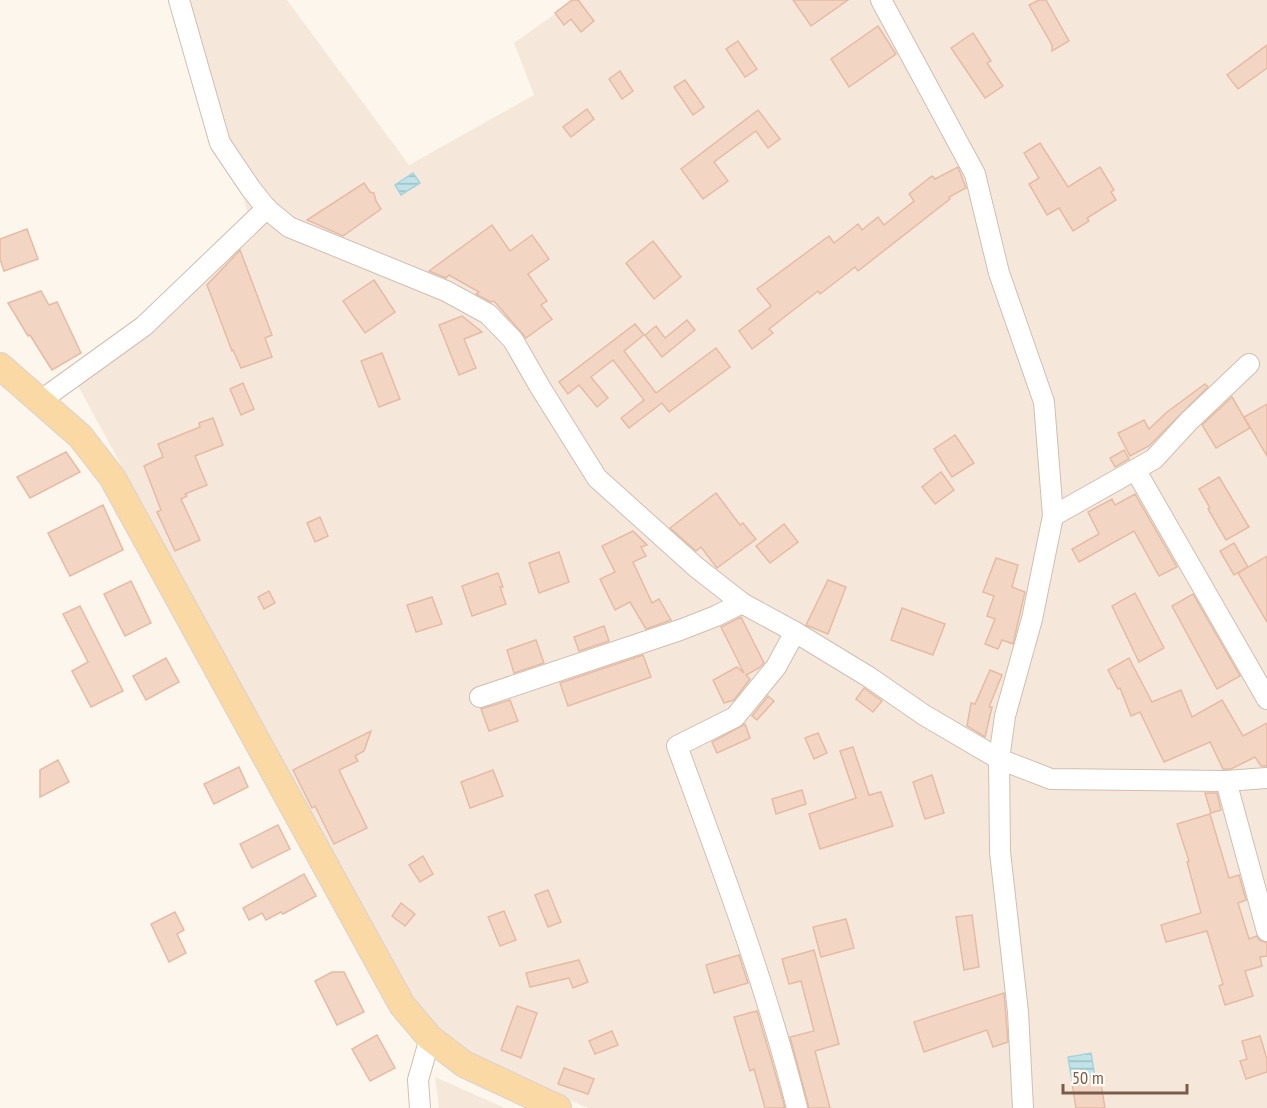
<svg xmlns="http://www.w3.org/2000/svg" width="1267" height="1108" viewBox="0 0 1267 1108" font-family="'PT Sans Narrow',sans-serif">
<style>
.residential{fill:#f5e8da}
.water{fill:url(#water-rules);stroke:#a5d3da;stroke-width:1.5}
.building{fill:#f3d5c3;stroke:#e6bba3;stroke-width:1.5}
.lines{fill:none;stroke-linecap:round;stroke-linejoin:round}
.minor-casing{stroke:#d1beb0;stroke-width:22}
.major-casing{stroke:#dad1cd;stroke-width:28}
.minor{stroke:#fff;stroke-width:20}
.major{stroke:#fbd9a5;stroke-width:26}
</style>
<defs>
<pattern id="water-rules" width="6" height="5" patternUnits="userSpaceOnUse" patternTransform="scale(1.5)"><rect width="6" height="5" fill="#bfe3e8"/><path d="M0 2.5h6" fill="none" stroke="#a0bbbe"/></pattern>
</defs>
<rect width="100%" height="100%" fill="#fdf6ec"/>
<g class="residential">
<path d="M 188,0 L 287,0 L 409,165 L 534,95 L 514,43 L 575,0 L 1267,0 L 1267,1108 L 588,1108 L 435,1043 L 76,382 L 253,230 L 183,2 Z"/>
<path d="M 435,1077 L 505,1108 L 439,1108 Z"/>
</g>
<g class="water">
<path d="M 413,173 L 420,183 L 401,195 L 395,185 Z"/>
<path d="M 1091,1053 L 1095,1077 L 1072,1081 L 1068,1057 Z"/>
</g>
<g class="building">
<path d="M 572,0 L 578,0 L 594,21 L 581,32 L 571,19 L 564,25 L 555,13 Z"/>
<path d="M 793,0 L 848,0 L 811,26 Z"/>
<path d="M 1039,0 L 1046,0 L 1069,41 L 1052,51 L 1052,45 L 1029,5 Z"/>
<path d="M 878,26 L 896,54 L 849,87 L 831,59 Z"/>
<path d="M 973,33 L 991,61 L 987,63 L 1003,86 L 985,98 L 951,48 Z"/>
<path d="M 738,41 L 757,69 L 745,77 L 726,49 Z"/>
<path d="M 1267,45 L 1267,68 L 1238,89 L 1227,75 Z"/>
<path d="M 620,71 L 633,91 L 622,99 L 609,79 Z"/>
<path d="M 685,80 L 704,107 L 693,115 L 674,87 Z"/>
<path d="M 587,109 L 594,119 L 571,137 L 563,127 Z"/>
<path d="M 758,110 L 780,139 L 768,148 L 756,131 L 714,162 L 728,181 L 703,199 L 681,169 Z"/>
<path d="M 1040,143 L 1068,187 L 1100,167 L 1114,190 L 1111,192 L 1116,200 L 1087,218 L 1089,221 L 1073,231 L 1059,208 L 1047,215 L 1029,184 L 1039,178 L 1024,153 Z"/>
<path d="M 958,167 L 966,188 L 949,197 L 950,199 L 858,271 L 855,267 L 820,294 L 818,291 L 769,329 L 773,333 L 752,349 L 739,331 L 771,306 L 757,289 L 829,236 L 834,243 L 858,224 L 862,230 L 878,217 L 884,225 L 914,201 L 909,194 L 932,176 L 935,179 Z"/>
<path d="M 364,183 L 370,192 L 374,193 L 376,201 L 381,209 L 343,236 L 307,220 Z"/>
<path d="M 492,225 L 510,251 L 532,235 L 549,259 L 528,274 L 547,301 L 541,305 L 552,319 L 526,338 L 494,301 L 491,302 L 476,294 L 479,292 L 449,275 L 446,278 L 429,271 Z"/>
<path d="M 27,229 L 38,259 L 4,271 L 0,259 L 0,239 Z"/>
<path d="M 653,241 L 681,277 L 654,299 L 626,263 Z"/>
<path d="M 240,250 L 272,335 L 265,338 L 272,357 L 241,368 L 233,350 L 232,351 L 207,285 Z"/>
<path d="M 374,280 L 395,312 L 365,333 L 343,301 Z"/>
<path d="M 41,291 L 49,305 L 57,302 L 81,353 L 52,370 L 30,335 L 28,336 L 8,303 Z"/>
<path d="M 462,316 L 482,332 L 464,339 L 476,368 L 459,375 L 439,325 Z"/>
<path d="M 687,320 L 695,330 L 662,357 L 645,335 L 656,326 L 665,338 Z"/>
<path d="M 635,324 L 644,335 L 624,351 L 656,393 L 716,348 L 730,367 L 669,412 L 662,403 L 629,428 L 621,418 L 644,400 L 613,360 L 591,377 L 608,398 L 597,407 L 579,385 L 568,394 L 559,382 Z"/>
<path d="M 382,353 L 400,399 L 379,407 L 361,361 Z"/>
<path d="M 243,383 L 254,409 L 241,415 L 230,389 Z"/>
<path d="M 1205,384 L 1208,387 L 1149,446 L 1130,456 L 1118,433 L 1144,420 L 1149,429 L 1167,412 Z"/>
<path d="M 1232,397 L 1250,428 L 1216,448 L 1202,425 Z"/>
<path d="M 1267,404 L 1267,456 L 1244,417 Z"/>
<path d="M 213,418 L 223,445 L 195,456 L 207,485 L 185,494 L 187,496 L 181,499 L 200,540 L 175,551 L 157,512 L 161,510 L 144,466 L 163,457 L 158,444 L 200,427 L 199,423 Z"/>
<path d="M 955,435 L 974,463 L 952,477 L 934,449 Z"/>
<path d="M 1124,450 L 1129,459 L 1115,467 L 1110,458 Z"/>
<path d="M 66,452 L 80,472 L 30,498 L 17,477 Z"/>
<path d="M 941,472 L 954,490 L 935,504 L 922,487 Z"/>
<path d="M 1219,477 L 1249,527 L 1226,540 L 1208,509 L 1210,508 L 1199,489 Z"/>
<path d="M 716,493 L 740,525 L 743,523 L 756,539 L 717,568 L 701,547 L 696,551 L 670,528 Z"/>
<path d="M 1135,494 L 1177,567 L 1159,576 L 1134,531 L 1079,562 L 1072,549 L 1099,534 L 1088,512 L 1112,499 L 1115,505 Z"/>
<path d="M 103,505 L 123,550 L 70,576 L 48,533 Z"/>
<path d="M 320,517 L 328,536 L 315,542 L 307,523 Z"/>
<path d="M 784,524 L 798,542 L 770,563 L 756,546 Z"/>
<path d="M 633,531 L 647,545 L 641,547 L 646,556 L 633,562 L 652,603 L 659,599 L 671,620 L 646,629 L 630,602 L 615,610 L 600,579 L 615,572 L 602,546 Z"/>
<path d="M 1234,543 L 1248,567 L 1234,575 L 1220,551 Z"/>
<path d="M 559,552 L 569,582 L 539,593 L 529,563 Z"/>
<path d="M 1267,556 L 1267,622 L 1238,573 Z"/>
<path d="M 996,558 L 1018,565 L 1012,587 L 1025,592 L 1013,644 L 1002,640 L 998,649 L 985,644 L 995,619 L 987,616 L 994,596 L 983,592 Z"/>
<path d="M 498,573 L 503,587 L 500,587 L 506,604 L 472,616 L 462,586 Z"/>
<path d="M 828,580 L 846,587 L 828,634 L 806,625 Z"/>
<path d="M 131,581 L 151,623 L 125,636 L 104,594 Z"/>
<path d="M 269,591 L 275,603 L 264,609 L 258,597 Z"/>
<path d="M 1135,593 L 1164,648 L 1139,662 L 1112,606 Z"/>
<path d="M 1193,594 L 1240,676 L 1217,689 L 1172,606 Z"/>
<path d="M 432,597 L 442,624 L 416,632 L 407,605 Z"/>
<path d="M 80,606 L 123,691 L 91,707 L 72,671 L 88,662 L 63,614 Z"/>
<path d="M 902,608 L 945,624 L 933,655 L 891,640 Z"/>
<path d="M 741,617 L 764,663 L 759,668 L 746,675 L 750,679 L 734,700 L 724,703 L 713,680 L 737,667 L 744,673 L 721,627 Z"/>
<path d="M 604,626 L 609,641 L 579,651 L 574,637 Z"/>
<path d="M 536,640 L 544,663 L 514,673 L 507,650 Z"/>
<path d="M 643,655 L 651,677 L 568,706 L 560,683 Z"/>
<path d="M 166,658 L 179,682 L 146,700 L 133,676 Z"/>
<path d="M 1129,658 L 1152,702 L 1181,690 L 1192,717 L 1222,700 L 1243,736 L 1267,723 L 1267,766 L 1261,766 L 1255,757 L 1231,769 L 1223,769 L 1210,742 L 1164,762 L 1140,712 L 1131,716 L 1120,688 L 1118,689 L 1108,670 Z"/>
<path d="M 990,670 L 1002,675 L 989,707 L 992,707 L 985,737 L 967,726 L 971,703 L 975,704 Z"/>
<path d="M 864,688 L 882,701 L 873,712 L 856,699 Z"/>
<path d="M 768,696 L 774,701 L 757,720 L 752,716 Z"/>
<path d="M 510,700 L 518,721 L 489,731 L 481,709 Z"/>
<path d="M 745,724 L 750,738 L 717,753 L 712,742 Z"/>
<path d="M 371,731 L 364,751 L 355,756 L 358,761 L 339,770 L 367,828 L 334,844 L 315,806 L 312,808 L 293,770 Z"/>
<path d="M 818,733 L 827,753 L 814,759 L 805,738 Z"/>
<path d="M 853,747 L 869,795 L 881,792 L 893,826 L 820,849 L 809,814 L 856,798 L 840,751 Z"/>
<path d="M 58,760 L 69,782 L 40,797 L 40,770 Z"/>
<path d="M 239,767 L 248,787 L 214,804 L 204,784 Z"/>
<path d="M 493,770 L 503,796 L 470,808 L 461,782 Z"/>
<path d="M 932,775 L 944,813 L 925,819 L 913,782 Z"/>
<path d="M 802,790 L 806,804 L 776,814 L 772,799 Z"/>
<path d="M 1205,793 L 1217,793 L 1221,810 L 1211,813 Z"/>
<path d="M 1210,814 L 1229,878 L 1239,875 L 1246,900 L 1238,903 L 1249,939 L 1257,936 L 1259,940 L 1267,943 L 1267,956 L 1260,957 L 1262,966 L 1245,971 L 1253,996 L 1225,1005 L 1219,986 L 1223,984 L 1207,931 L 1166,942 L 1161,925 L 1201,913 L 1187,862 L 1189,861 L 1177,824 Z"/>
<path d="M 278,825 L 290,849 L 252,868 L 240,844 Z"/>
<path d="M 423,856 L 433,874 L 420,882 L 409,865 Z"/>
<path d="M 304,874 L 316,896 L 283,914 L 281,912 L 266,920 L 262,913 L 249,920 L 243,908 Z"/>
<path d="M 548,890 L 561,922 L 548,927 L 535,895 Z"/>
<path d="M 401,903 L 415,914 L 405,926 L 392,916 Z"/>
<path d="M 504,911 L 516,940 L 500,946 L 488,917 Z"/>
<path d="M 175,912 L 184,930 L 177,934 L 186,953 L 169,962 L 151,924 Z"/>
<path d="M 972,915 L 979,967 L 964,970 L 956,917 Z"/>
<path d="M 846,919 L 854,948 L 821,957 L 813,927 Z"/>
<path d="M 814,950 L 839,1044 L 815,1051 L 830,1108 L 809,1108 L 790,1037 L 814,1031 L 801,981 L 789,984 L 782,959 Z"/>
<path d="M 739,955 L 748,983 L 714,993 L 706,965 Z"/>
<path d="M 579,960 L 588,982 L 573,988 L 569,978 L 530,987 L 526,973 Z"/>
<path d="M 332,972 L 344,972 L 364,1012 L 337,1025 L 315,981 Z"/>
<path d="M 1004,993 L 1008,1042 L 993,1047 L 987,1030 L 924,1052 L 914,1022 Z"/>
<path d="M 517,1006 L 537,1013 L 521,1058 L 501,1050 Z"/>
<path d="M 757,1011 L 773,1065 L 785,1108 L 765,1108 L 754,1069 L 750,1071 L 734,1017 Z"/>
<path d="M 612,1031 L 618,1045 L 595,1054 L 589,1041 Z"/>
<path d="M 377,1035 L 395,1068 L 370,1081 L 352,1049 Z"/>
<path d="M 1260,1036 L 1267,1059 L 1267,1072 L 1246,1079 L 1240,1061 L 1247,1059 L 1242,1041 Z"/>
<path d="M 564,1068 L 594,1079 L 588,1094 L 558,1084 Z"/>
<path d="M 1100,1078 L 1105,1108 L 1076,1108 L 1072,1083 Z"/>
</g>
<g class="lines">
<defs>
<g id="minor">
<path d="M 179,0 L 220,143 L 251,189 L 267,209 L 289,227 L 446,291 L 488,314 L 513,340 L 540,387 L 597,478 L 696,567 L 742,603 L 795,632 L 869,677 L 924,715 L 999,759 L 1051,779 L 1226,781 L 1267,778"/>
<path d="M 881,0 L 975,174 L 999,273 L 1044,402 L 1053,516 L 1032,619 L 1005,716 L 999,759 L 1000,852 L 1018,1012 L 1023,1108"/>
<path d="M 40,401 L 144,326 L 267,208"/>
<path d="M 1136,471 L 1267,699"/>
<path d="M 1053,516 L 1154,459 L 1189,421 L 1249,364"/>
<path d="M 795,632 L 776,667 L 735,717 L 677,746 C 721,866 766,984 797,1108"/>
<path d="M 480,697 L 680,630 L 716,616 L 742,603"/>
<path d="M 1226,781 L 1267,931"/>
<path d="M 420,1108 L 418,1080 L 430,1038"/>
</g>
<path id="major" d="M 0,366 L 80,436 L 112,477 L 402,1005 L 430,1038 L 464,1064 L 558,1108"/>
</defs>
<use href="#minor" class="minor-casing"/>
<use href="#major" class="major-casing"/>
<use href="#minor" class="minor"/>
<use href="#major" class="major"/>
</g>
<path d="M1063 1084v9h124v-9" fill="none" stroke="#7a5c4d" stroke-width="3"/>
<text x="1072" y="1084" font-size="18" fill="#7a5c4d" stroke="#fffaf3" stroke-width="4.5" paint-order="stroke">50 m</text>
</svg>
